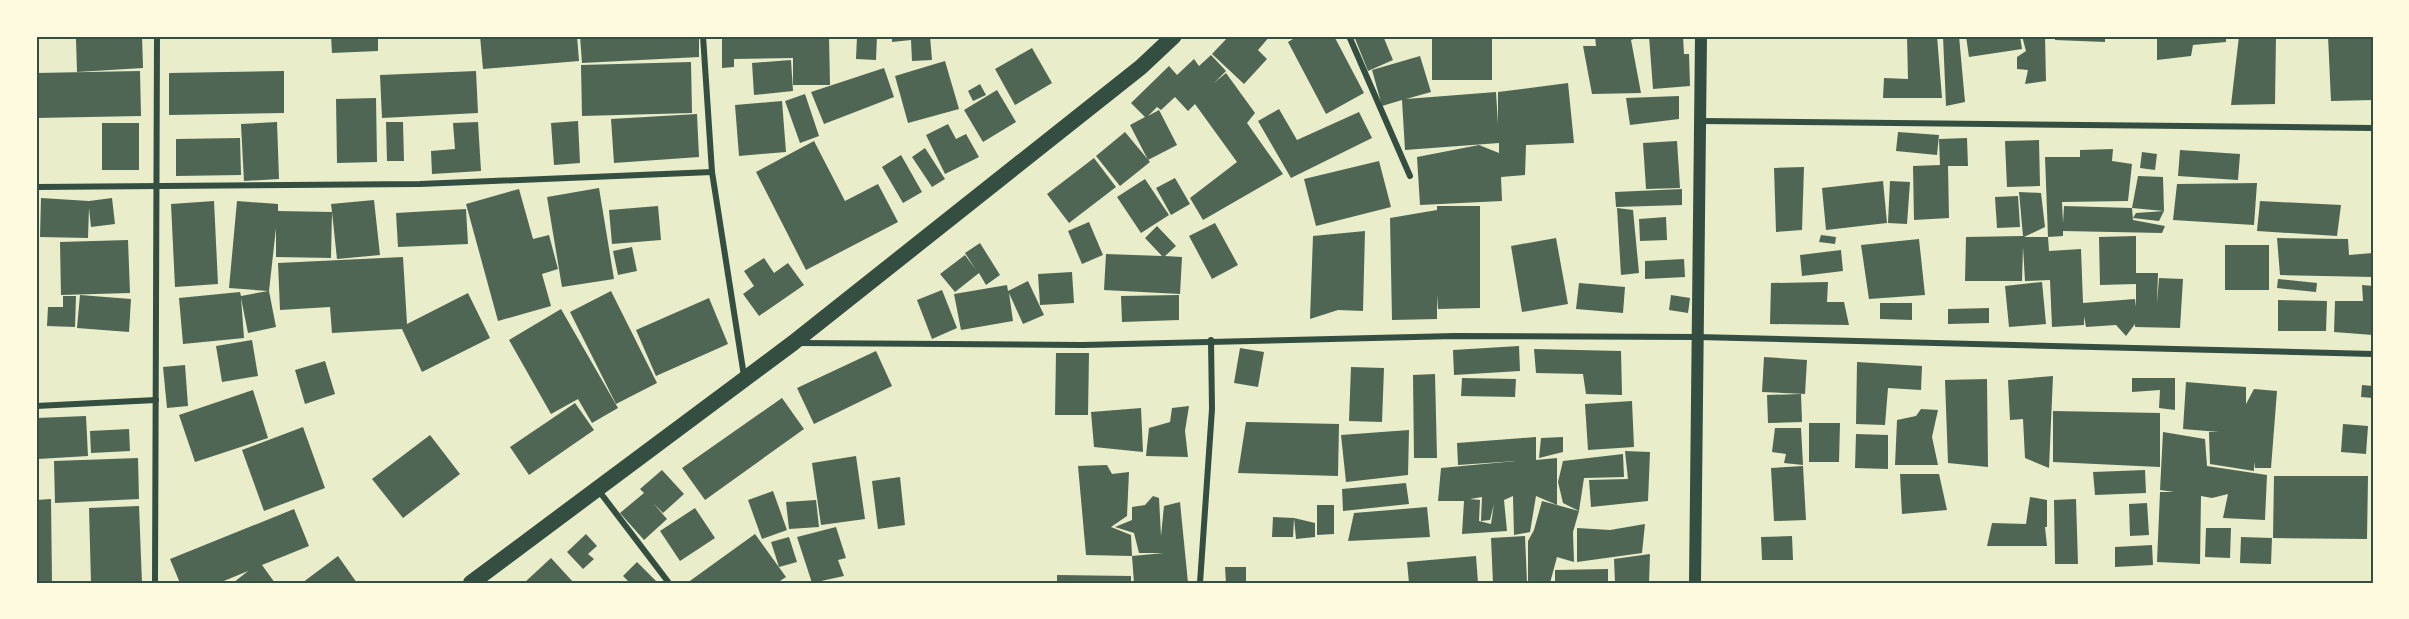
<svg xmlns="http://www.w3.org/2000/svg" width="2409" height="619" viewBox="0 0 2409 619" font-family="'Noto Sans',sans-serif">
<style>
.building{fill:#4f6655;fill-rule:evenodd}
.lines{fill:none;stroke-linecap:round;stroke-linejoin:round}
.minor{stroke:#344e41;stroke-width:6}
.secondary{stroke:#344e41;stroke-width:12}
.trunk{stroke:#344e41;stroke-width:16}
.neatline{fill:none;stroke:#344e41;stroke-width:2}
</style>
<rect width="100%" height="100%" fill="#e9edc9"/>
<g class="building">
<path d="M 142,36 L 143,68 L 77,72 L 76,39 Z"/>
<path d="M 331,36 L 378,36 L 378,51 L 332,53 Z"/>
<path d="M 480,36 L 577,36 L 579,61 L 483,69 Z"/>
<path d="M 580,36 L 699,36 L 699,57 L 582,63 Z"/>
<path d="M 722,36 L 829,36 L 830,85 L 793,85 L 793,58 L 734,59 L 734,67 L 722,68 Z"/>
<path d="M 857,36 L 877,36 L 876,60 L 856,59 Z"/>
<path d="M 892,36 L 930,36 L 932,60 L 912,61 L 911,40 L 892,42 Z"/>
<path d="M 1229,36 L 1270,36 L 1258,50 L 1267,59 L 1244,84 L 1212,54 Z"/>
<path d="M 1298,36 L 1334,36 L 1364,93 L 1326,114 L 1288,42 Z"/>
<path d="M 1354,36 L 1383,36 L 1393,60 L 1368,71 Z"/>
<path d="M 1595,36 L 1642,36 L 1631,40 L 1641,93 L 1592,94 L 1583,46 L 1596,46 Z"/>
<path d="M 1649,36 L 1683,36 L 1684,54 L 1689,54 L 1690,86 L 1653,89 Z"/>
<path d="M 1907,36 L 1937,36 L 1942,98 L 1883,98 L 1884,78 L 1908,79 Z"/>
<path d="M 1943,36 L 1959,36 L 1965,102 L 1946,106 Z"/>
<path d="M 1966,36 L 2020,36 L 2022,49 L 1969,57 Z"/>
<path d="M 2022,36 L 2045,36 L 2046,81 L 2025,84 L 2028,70 L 2017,69 L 2017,57 L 2026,51 Z"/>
<path d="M 2055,36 L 2105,36 L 2105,42 L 2055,40 Z"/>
<path d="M 2157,36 L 2226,36 L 2226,42 L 2193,45 L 2191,56 L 2157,60 Z"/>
<path d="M 2239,36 L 2276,36 L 2275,104 L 2231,105 Z"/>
<path d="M 2328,36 L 2373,36 L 2373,100 L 2331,101 Z"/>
<rect x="1432" y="39" width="60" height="41"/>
<path d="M 1032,48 L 1052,83 L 1015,105 L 995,69 Z"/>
<path d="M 1211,55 L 1226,71 L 1214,83 L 1226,73 L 1255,113 L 1247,123 L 1283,174 L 1203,220 L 1190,198 L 1237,162 L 1195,104 L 1188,111 L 1175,97 L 1161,110 L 1157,107 L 1148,116 L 1159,110 L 1177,145 L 1148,160 L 1130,125 L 1145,117 L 1131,103 L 1169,66 L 1177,75 L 1194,59 L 1199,66 Z"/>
<path d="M 1420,56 L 1431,92 L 1406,99 L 1496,92 L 1498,124 L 1498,92 L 1568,83 L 1574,143 L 1526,145 L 1525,175 L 1501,177 L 1502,201 L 1420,205 L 1417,157 L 1479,145 L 1499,153 L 1499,143 L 1405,150 L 1402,100 L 1382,106 L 1372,70 Z"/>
<path d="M 791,60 L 793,91 L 754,95 L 752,63 Z"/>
<path d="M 945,61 L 959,109 L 908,123 L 895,76 Z"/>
<path d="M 691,62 L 692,113 L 582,116 L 581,65 Z"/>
<path d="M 884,68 L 894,97 L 824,124 L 811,92 Z"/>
<path d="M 140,71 L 141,116 L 36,118 L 36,73 Z"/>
<path d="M 284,71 L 284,113 L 169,115 L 169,73 Z"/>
<path d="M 476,71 L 478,113 L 382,118 L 380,75 Z"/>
<path d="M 980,84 L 986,95 L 973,101 L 968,91 Z"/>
<path d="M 997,90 L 1016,122 L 983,142 L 964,110 Z"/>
<path d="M 805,94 L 819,136 L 800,143 L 785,101 Z"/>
<path d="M 1679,96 L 1679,119 L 1630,125 L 1626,98 Z"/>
<path d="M 376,98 L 377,162 L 337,163 L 336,99 Z"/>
<path d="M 782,101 L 786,152 L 739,156 L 735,105 Z"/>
<path d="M 1279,109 L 1297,140 L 1359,112 L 1372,138 L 1291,178 L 1258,121 Z"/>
<path d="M 697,114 L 699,157 L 614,163 L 611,119 Z"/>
<path d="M 578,121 L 580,163 L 554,165 L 551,123 Z"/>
<path d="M 277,122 L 279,179 L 244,181 L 241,124 Z"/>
<path d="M 386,122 L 403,122 L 404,161 L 387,161 Z"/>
<path d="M 478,122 L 481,171 L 432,174 L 431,151 L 455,149 L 453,123 Z"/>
<rect x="102" y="123" width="37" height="47"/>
<path d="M 948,124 L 956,139 L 966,134 L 979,157 L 945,174 L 926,135 Z"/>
<path d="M 1125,132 L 1150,162 L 1120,186 L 1096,156 Z"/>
<path d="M 1898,132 L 1939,135 L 1937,155 L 1896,151 Z"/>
<path d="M 240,138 L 241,175 L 176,176 L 176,139 Z"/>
<path d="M 1967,138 L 1968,166 L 1948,166 L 1949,218 L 1914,220 L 1913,166 L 1940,165 L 1939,139 Z"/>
<path d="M 2039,140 L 2040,186 L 2007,187 L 2005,141 Z"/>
<path d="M 814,141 L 845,201 L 878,184 L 898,222 L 806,270 L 756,172 Z"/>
<path d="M 1677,141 L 1680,188 L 1646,189 L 1643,143 Z"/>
<path d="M 925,148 L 945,179 L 932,187 L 912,157 Z"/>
<path d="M 2113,149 L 2112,161 L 2132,164 L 2128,201 L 2062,202 L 2063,223 L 2064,206 L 2132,208 L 2133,220 L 2165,226 L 2162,233 L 2063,231 L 2063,236 L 2048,237 L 2045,157 L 2080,157 L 2080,150 Z"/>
<path d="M 2180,150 L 2240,154 L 2238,180 L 2178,176 Z"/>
<path d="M 2142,152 L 2157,154 L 2155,170 L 2140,168 Z"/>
<path d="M 901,155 L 922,192 L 903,203 L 882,167 Z"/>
<path d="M 1094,158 L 1116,187 L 1069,223 L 1047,194 Z"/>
<path d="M 1379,161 L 1391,207 L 1316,226 L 1304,179 Z"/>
<path d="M 1804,167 L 1802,230 L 1776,232 L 1774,168 Z"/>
<path d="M 2138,176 L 2163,177 L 2164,211 L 2132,208 Z"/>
<path d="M 1175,178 L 1190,204 L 1171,215 L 1156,188 Z"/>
<path d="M 1145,179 L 1169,215 L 1141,233 L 1117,197 Z"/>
<path d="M 1883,181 L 1887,223 L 1826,230 L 1822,188 Z"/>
<path d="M 1890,181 L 1910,182 L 1907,224 L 1888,223 Z"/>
<path d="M 2257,183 L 2254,225 L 2173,220 L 2177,184 Z"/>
<path d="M 599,188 L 614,279 L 562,287 L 547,197 Z"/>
<path d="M 519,189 L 533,239 L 549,235 L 558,269 L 542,274 L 551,306 L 498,321 L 466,204 Z"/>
<path d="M 1682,189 L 1682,205 L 1616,207 L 1615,192 Z"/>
<path d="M 2019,192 L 2041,193 L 2045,227 L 2024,237 L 2048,237 L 2049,251 L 2081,249 L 2083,303 L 2135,299 L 2136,307 L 2136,284 L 2100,285 L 2099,237 L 2136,236 L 2136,273 L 2158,273 L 2157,304 L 2159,278 L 2183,279 L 2180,328 L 2135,327 L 2135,324 L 2126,336 L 2116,325 L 2086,327 L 2084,316 L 2084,325 L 2052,327 L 2050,280 L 2025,281 L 2023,247 L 2022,281 L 1965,281 L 1966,237 L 2023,236 Z"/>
<path d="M 2018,196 L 2020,227 L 1997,228 L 1995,197 Z"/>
<path d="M 41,198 L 89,201 L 112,198 L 115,224 L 91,227 L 89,208 L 88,238 L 40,237 Z"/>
<path d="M 374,200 L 380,255 L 337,259 L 332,212 L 331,258 L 276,257 L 276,228 L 269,291 L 276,327 L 248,333 L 241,298 L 244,338 L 183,344 L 179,298 L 240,292 L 241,296 L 268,291 L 229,288 L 237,201 L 278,204 L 278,211 L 332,212 L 331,204 Z"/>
<path d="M 214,201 L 218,284 L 175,287 L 171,204 Z"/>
<path d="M 2260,201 L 2341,205 L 2337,236 L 2257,231 Z"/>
<path d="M 658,206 L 661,240 L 612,244 L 609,210 Z"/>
<path d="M 1437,206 L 1480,206 L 1480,308 L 1438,309 L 1437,295 L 1437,319 L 1392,320 L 1390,218 L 1437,210 Z"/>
<path d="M 1617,208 L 1633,210 L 1639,273 L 1621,275 Z"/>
<path d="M 466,209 L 468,244 L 398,247 L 396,213 Z"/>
<path d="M 2164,211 L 2159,221 L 2133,218 L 2136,213 Z"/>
<path d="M 1666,217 L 1667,240 L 1640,241 L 1639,219 Z"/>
<path d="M 1089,222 L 1103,255 L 1082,264 L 1068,231 Z"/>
<path d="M 1215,223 L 1238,265 L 1212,279 L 1189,236 Z"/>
<path d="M 1157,226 L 1176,246 L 1165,256 L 1182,257 L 1180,294 L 1104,290 L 1106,254 L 1162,256 L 1145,238 Z"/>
<path d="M 1365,231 L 1363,311 L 1338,310 L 1310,319 L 1313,236 Z"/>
<path d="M 1821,235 L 1836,237 L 1835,244 L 1819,242 Z"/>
<path d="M 1556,238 L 1568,304 L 1522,312 L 1511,246 Z"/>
<path d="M 2277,238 L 2348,239 L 2349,255 L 2373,253 L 2373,277 L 2280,275 Z"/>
<path d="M 1919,239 L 1925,295 L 1869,299 L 1861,245 Z"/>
<path d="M 128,240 L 130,293 L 61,295 L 60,242 Z"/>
<path d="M 980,243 L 1000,275 L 986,285 L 979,273 L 955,292 L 940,274 L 965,255 L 976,270 L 965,253 Z"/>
<rect x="2225" y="245" width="44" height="45"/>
<path d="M 632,247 L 637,271 L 618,275 L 613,251 Z"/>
<path d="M 1841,250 L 1843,271 L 1802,276 L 1800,255 Z"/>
<path d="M 403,257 L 407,324 L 468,293 L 490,338 L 422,372 L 402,329 L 332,333 L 330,307 L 280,310 L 278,263 Z"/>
<path d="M 764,258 L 774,273 L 788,263 L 804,285 L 759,316 L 743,294 L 754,286 L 744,271 Z"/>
<path d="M 1684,259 L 1685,277 L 1645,279 L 1645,261 Z"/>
<path d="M 1072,272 L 1074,303 L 1040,305 L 1038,274 Z"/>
<path d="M 2278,279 L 2317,283 L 2316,292 L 2277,288 Z"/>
<path d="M 1028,281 L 1044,315 L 1023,324 L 1009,293 L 1013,321 L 961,330 L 954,294 L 1007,285 L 1008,291 Z"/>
<path d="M 1828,282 L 1827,302 L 1844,302 L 1849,325 L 1770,324 L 1771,283 Z"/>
<path d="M 2042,282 L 2046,324 L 2009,327 L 2005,286 Z"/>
<path d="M 1579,283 L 1625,287 L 1623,313 L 1576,309 Z"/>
<path d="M 2362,285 L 2373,286 L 2373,335 L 2334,332 L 2335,301 L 2363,301 Z"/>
<path d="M 942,290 L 957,328 L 932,339 L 917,300 Z"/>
<path d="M 611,291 L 657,383 L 616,404 L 570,312 Z"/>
<path d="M 80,295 L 131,299 L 129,332 L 77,328 Z"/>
<path d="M 1179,295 L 1179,320 L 1122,322 L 1121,296 Z"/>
<path d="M 1671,295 L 1690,298 L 1688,313 L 1669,310 Z"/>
<path d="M 63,296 L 76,296 L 75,327 L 47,326 L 48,307 L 63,307 Z"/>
<path d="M 709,298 L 728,344 L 656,376 L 636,330 Z"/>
<path d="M 2278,300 L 2327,301 L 2326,331 L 2278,331 Z"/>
<path d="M 1880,303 L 1912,303 L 1912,320 L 1880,319 Z"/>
<path d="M 1989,308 L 1989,323 L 1948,324 L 1948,309 Z"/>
<path d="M 561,309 L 618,408 L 592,423 L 578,399 L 551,414 L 509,340 Z"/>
<path d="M 252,340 L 258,376 L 222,382 L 216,346 Z"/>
<path d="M 1519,346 L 1520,371 L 1454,375 L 1453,350 Z"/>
<path d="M 1240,348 L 1264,352 L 1258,387 L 1234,383 Z"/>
<path d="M 1534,349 L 1621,351 L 1622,395 L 1586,394 L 1583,374 L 1536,373 Z"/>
<path d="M 876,351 L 892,386 L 814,424 L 797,388 Z"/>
<path d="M 1056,353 L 1089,353 L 1088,415 L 1055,415 Z"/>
<path d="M 1764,357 L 1807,360 L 1805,394 L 1762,392 Z"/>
<path d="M 325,361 L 335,394 L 305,404 L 295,370 Z"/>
<path d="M 1857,362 L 1922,366 L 1921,390 L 1888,388 L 1885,425 L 1856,424 Z"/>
<path d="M 185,365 L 188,406 L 167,408 L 163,367 Z"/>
<path d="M 1351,367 L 1384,368 L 1382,422 L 1349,421 Z"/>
<path d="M 1435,374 L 1437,458 L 1414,458 L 1413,375 Z"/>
<path d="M 2053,376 L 2049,468 L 2025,458 L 2023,419 L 2010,420 L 2008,380 Z"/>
<path d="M 1462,378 L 1516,379 L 1515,397 L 1461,396 Z"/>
<path d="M 2132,378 L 2175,378 L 2175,410 L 2159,408 L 2160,390 L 2132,392 Z"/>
<path d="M 1987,379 L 1988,467 L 1948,463 L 1945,380 Z"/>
<path d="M 2186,382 L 2246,387 L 2246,404 L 2254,389 L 2277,391 L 2271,468 L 2255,468 L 2254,462 L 2254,471 L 2210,464 L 2209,432 L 2219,432 L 2183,429 Z"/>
<path d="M 2362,385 L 2373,386 L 2373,398 L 2361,397 Z"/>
<path d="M 253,390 L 268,438 L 195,462 L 179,415 Z"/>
<path d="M 1801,394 L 1802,422 L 1768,423 L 1767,395 Z"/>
<path d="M 782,398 L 804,429 L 705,500 L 682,468 Z"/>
<path d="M 1632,401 L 1634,447 L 1588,450 L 1585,404 Z"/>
<path d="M 575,403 L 594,430 L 529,475 L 510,447 Z"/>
<path d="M 1189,406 L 1185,431 L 1188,457 L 1146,456 L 1149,428 L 1170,422 L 1172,408 Z"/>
<path d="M 1141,408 L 1143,452 L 1094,447 L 1091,412 Z"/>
<path d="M 1921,409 L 1938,410 L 1932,437 L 1938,465 L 1895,465 L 1897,420 L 1916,416 Z"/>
<path d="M 2053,411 L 2160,413 L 2160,467 L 2053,462 Z"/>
<path d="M 86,416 L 88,456 L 38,459 L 36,418 Z"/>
<path d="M 1246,422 L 1339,424 L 1338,476 L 1238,473 Z"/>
<path d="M 1809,423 L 1840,423 L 1839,462 L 1809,462 Z"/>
<path d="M 2343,424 L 2368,426 L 2366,454 L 2341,452 Z"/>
<path d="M 303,427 L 325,488 L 264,511 L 242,450 Z"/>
<path d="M 1775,428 L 1801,428 L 1803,465 L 1784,463 L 1786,454 L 1772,452 Z"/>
<path d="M 129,429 L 130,451 L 91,453 L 90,431 Z"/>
<path d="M 1409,430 L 1408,475 L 1346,482 L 1341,435 Z"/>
<path d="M 2163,432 L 2205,439 L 2207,466 L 2267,475 L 2265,520 L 2223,518 L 2228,494 L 2212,498 L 2201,496 L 2200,564 L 2157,562 L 2160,492 L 2174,492 L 2160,490 Z"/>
<path d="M 1856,434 L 1888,435 L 1888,469 L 1855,468 Z"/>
<path d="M 430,435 L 460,474 L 403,518 L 372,479 Z"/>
<path d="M 1536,437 L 1536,460 L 1557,458 L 1557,505 L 1536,496 L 1530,532 L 1514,535 L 1513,496 L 1504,500 L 1507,531 L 1462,534 L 1464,501 L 1438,501 L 1441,468 L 1516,461 L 1458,465 L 1457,443 ZM 1482,497 L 1481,521 L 1490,520 L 1494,504 L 1491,524 L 1479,521 L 1480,500 L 1470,499 Z"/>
<path d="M 1563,437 L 1563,452 L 1539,458 L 1541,438 Z"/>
<path d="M 1625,451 L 1650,452 L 1648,501 L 1591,507 L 1589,480 L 1628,479 Z"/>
<path d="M 1623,454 L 1624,477 L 1584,478 L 1579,511 L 1563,503 L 1558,482 L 1563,461 Z"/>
<path d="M 856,456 L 865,519 L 821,525 L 812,463 Z"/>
<path d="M 138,458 L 139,499 L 55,503 L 54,461 Z"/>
<path d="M 1107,465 L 1112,474 L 1129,472 L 1127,516 L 1111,527 L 1131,535 L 1132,556 L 1086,555 L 1078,466 Z"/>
<path d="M 1803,466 L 1806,520 L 1774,521 L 1771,468 Z"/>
<path d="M 662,470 L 684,494 L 663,513 L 653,503 L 667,519 L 644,540 L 620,513 L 644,493 L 640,489 Z"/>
<path d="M 2145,470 L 2146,493 L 2095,495 L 2093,472 Z"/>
<path d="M 1900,474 L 1939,474 L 1947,510 L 1902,514 Z"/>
<path d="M 2274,476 L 2368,476 L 2367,539 L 2273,538 Z"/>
<path d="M 900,477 L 905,525 L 878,529 L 872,481 Z"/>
<path d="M 1406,483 L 1409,504 L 1343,511 L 1342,489 Z"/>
<path d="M 773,491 L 787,530 L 762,539 L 748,500 Z"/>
<path d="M 1153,496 L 1159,498 L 1161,536 L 1164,506 L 1180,502 L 1188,583 L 1134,583 L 1132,556 L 1164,553 L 1139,553 L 1134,533 L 1115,527 L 1132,520 L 1132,507 L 1145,505 Z"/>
<path d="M 2030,497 L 2047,500 L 2047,527 L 2045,527 L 2047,546 L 1987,546 L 1992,523 L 2026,524 Z"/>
<path d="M 51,499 L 52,583 L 36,583 L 36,500 Z"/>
<path d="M 2076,499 L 2078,564 L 2055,564 L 2054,500 Z"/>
<path d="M 816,500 L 819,527 L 789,529 L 786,502 Z"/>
<path d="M 1542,501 L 1579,511 L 1573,532 L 1574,562 L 1557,557 L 1550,583 L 1528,583 L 1528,541 L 1534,530 Z"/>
<path d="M 2147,503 L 2149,535 L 2130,536 L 2129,504 Z"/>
<path d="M 1317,505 L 1334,505 L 1334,534 L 1317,535 Z"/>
<path d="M 139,506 L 142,583 L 91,583 L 89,508 Z"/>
<path d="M 1427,507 L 1430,537 L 1348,541 L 1354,513 Z"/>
<path d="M 695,508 L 715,538 L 680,561 L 660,531 Z"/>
<path d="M 294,509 L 309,546 L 262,565 L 275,583 L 233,583 L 248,571 L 219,583 L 180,583 L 170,559 Z"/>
<path d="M 1273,517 L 1294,518 L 1315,523 L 1315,537 L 1296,539 L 1294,518 L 1293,537 L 1272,537 Z"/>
<path d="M 1645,524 L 1642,553 L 1577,562 L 1577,528 L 1610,530 Z"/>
<path d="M 836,527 L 846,558 L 838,560 L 844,576 L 812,583 L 797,537 Z"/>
<path d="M 2206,528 L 2231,528 L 2230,558 L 2205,557 Z"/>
<path d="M 586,534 L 597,546 L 588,554 L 594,559 L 583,569 L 567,552 Z"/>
<path d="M 755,534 L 786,577 L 777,583 L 687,583 Z"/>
<path d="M 1525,536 L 1527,583 L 1493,583 L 1491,538 Z"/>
<path d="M 1792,536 L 1793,560 L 1762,560 L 1761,537 Z"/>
<path d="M 789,537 L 797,562 L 779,567 L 771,542 Z"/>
<path d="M 2241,537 L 2272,538 L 2271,564 L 2240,563 Z"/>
<path d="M 2152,545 L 2153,565 L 2115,567 L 2115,547 Z"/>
<path d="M 1650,554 L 1649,583 L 1615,583 L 1614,559 Z"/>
<path d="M 338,556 L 357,583 L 302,583 Z"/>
<path d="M 1476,556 L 1478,583 L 1409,583 L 1407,562 Z"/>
<path d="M 551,558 L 574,583 L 524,583 Z"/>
<path d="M 637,562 L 658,583 L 630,583 L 623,576 Z"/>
<path d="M 1225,567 L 1246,567 L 1246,583 L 1226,583 Z"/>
<path d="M 1608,569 L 1608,583 L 1555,583 L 1555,570 Z"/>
<path d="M 1057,575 L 1131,576 L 1131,583 L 1057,583 Z"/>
</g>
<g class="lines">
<g class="minor">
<path d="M 703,36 L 712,172 L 744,376"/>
<path d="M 1349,36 L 1410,176"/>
<path d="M 1700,121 L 2373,128"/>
<path d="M 36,187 L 420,184 L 712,172"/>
<path d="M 800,343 L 1083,345 L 1455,336 L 1698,337 L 2373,354"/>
<path d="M 36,406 L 156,400"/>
<path d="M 599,491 L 669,583"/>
<path d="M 155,583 L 157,36"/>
<path d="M 1200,583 L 1212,409 L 1211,340"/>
</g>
<path class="secondary" d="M 1695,583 L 1701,36"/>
<path class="trunk" d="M 471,583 L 793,343 L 1141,67 L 1174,36"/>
</g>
<rect width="2409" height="619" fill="none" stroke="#fefae0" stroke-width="75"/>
<rect x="38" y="38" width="2334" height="544" class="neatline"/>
</svg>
